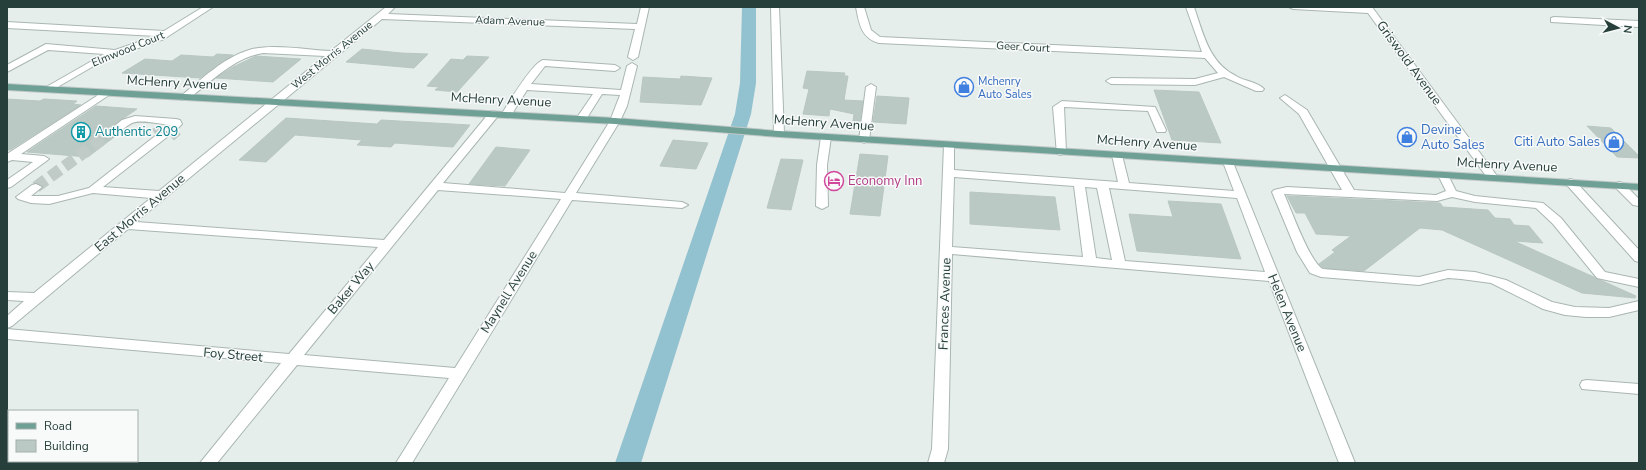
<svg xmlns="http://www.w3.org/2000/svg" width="1646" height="470" viewBox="0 0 1646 470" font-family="'Nunito Sans',sans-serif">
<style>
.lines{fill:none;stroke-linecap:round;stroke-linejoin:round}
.canal{fill:#92c1cf;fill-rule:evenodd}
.building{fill:#bbc9c4;stroke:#b9c7c2}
.minor-tunnel{stroke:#c0cbc8;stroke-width:12;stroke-dasharray:12 5.5;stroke-linecap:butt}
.minor-casing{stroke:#a9b6b2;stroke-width:2}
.major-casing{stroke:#c2c9c8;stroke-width:2}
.minor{fill:#fff;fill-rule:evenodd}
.major{fill:#6ea096;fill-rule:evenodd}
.labels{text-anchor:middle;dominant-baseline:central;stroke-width:3;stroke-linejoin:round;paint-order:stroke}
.far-street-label{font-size:11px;fill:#263f3a;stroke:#f7faf9}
.far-shop-label{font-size:11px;fill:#366cbe;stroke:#f7faf9;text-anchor:start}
.street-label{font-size:13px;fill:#263f3a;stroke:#f7faf9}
.shop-label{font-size:13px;fill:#366cbe;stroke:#f7faf9;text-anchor:start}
.culture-label{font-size:13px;fill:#0d838f;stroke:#f7faf9;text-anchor:start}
.hotel-label{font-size:13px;fill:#b23c85;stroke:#f7faf9;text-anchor:start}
</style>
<rect width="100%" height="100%" fill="#e6eeeb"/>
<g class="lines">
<path class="canal" d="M 742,7 L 756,7 L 756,83 L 751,114 L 641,463 L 615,463 L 735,114 L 740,83 Z"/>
</g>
<g class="building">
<path d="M 362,49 L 401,53 L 428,54 L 414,68 L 346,62 Z"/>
<path d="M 217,54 L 233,55 L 200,78 L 122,73 L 145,59 L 172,61 L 181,55 L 213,57 Z"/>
<path d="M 256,56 L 301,59 L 273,82 L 216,78 L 233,67 Z"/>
<path d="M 467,56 L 489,57 L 457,92 L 435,90 L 439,87 L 427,86 L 451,59 L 463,60 Z"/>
<path d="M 807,71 L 845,73 L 844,76 L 848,76 L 844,100 L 863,101 L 860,121 L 853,121 L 854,114 L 830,109 L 829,116 L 803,114 L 809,89 L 803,88 Z"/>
<path d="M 681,76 L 712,78 L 701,105 L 640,102 L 643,77 L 680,79 Z"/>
<path d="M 1154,90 L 1199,92 L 1221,143 L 1172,140 Z"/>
<path d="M 877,96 L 909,98 L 906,124 L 873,122 Z"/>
<path d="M 7,99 L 40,101 L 44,99 L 77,101 L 73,104 L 81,105 L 10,150 L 7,150 Z"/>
<path d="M 96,106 L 137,109 L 98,136 L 108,139 L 114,137 L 88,157 L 27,152 Z"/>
<path d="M 286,118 L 377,124 L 381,120 L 470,125 L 453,147 L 395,143 L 391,147 L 357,145 L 362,140 L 295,135 L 266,162 L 239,160 Z"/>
<path d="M 1587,126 L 1611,128 L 1639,156 L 1639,158 L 1617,157 Z"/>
<path d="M 673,140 L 708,143 L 696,169 L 660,166 Z"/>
<path d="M 496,147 L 530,150 L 505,186 L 469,184 Z"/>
<path d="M 860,154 L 888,156 L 880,216 L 850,214 Z"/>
<path d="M 781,159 L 803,160 L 791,210 L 767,208 Z"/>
<path d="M 970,192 L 1055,197 L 1060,230 L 970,224 Z"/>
<path d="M 1287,196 L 1440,203 L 1443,207 L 1488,210 L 1495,218 L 1510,219 L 1514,225 L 1529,226 L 1543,243 L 1514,241 L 1636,296 L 1635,298 L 1582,293 L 1442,230 L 1420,228 L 1364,271 L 1324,268 L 1319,264 L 1335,252 L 1332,250 L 1351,236 L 1316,234 L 1305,213 L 1296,213 Z"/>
<path d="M 1168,201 L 1221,204 L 1241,259 L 1137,251 L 1129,214 L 1173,217 Z"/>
</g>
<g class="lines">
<g class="minor-tunnel">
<path d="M 155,134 L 163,129"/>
<path d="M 170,136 L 177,130"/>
<path d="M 36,187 L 108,135"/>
</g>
<defs>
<g id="minor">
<path d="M 203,7 L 213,7 L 164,39 L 104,60 L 49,92 L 43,92 L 41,90 L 104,54 L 48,50 L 7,72 L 7,65 L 46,44 L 115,50 L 156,36 L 7,28 L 7,22 L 164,31 Z"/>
<path d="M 386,7 L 395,7 L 388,14 L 637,24 L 641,7 L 649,7 L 638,57 L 633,60 L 628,57 L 635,29 L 382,19 L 136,222 L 384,240 L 490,112 L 494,111 L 499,114 L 498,116 L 443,183 L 565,193 L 610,121 L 620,95 L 602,94 L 585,121 L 581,122 L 576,119 L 593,94 L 527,90 L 510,117 L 502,117 L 501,115 C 508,104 532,63 543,60 L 615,65 L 620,68 L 615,71 L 545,66 L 531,84 L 621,90 L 627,66 L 632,63 L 637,66 L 627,106 L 620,121 L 576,193 L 682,202 L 688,205 L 682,208 L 572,200 L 412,463 L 396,463 L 449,378 L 297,365 L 217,463 L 200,463 L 281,363 L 7,339 L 7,329 L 289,354 L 378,247 L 128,229 L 12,326 L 7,328 L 7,316 L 24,301 L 7,300 L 7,292 L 34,293 L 151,198 L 93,193 L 49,204 L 31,203 L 18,199 L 16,197 L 32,185 L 36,184 L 42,187 L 31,196 L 58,196 L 89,188 L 159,133 L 167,133 L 168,135 L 167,137 L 103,187 L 159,191 L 325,56 L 263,53 C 233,58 211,82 187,100 L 181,100 L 179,98 L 181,96 C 202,79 223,58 249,50 C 271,43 307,50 331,51 ZM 438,190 L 561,199 L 455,368 L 304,355 Z"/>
<path d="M 771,7 L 779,7 L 784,134 L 779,137 L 774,134 Z"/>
<path d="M 856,7 L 864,7 L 871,30 L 880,37 L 1202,52 L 1186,7 L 1194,7 C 1203,33 1209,63 1236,76 C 1244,81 1258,82 1264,89 L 1262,91 L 1256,91 L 1224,77 L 1195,85 L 1111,84 L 1106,81 L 1111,78 L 1195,79 L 1218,73 L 1205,58 L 879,43 C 861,38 859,23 856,7 Z"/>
<path d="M 1289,7 L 1372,7 L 1497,176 L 1499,178 L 1497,180 L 1489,180 L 1368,13 L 1293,9 Z"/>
<path d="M 1554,17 L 1639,21 L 1639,27 L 1551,22 L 1551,18 Z"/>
<path d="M 871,84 L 876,87 L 869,140 L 864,143 L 859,140 L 866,87 Z"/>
<path d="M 106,90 L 111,93 L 109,95 L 21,154 L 44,156 L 49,159 L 11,187 L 7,188 L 7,180 L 33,162 L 12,160 L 7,162 L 7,154 Z"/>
<path d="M 1285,95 L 1307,110 L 1354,190 L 1436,195 L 1446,191 L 1438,175 L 1443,172 L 1447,173 L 1456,191 L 1475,196 L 1543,203 L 1561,218 L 1605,272 L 1639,279 L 1639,287 L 1597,278 L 1553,224 L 1536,208 L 1475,202 L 1452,197 L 1437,201 L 1284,194 C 1291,209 1310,263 1323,269 L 1419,277 L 1448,270 L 1475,272 L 1506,280 L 1552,302 L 1575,307 L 1609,308 L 1639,301 L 1639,310 L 1609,317 L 1586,317 L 1565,315 L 1543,309 L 1491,283 L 1461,279 L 1448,278 L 1419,285 L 1321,277 L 1310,273 L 1297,252 L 1272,192 L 1274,190 L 1287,187 L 1342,190 L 1299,114 L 1280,98 Z"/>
<path d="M 1062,101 L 1155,107 L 1166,130 L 1165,132 L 1157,132 L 1148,111 L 1064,107 L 1066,152 L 1061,155 L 1057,154 L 1053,107 Z"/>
<path d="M 135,116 L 176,119 L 180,120 L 182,124 L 174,132 L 170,133 L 165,130 L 170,125 C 159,124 142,119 132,123 C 123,127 115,140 104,137 L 103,135 L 122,120 Z"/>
<path d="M 826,134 L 831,137 L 827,165 L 828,206 L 822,209 L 816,206 L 817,165 L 821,137 Z"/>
<path d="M 949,142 L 954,145 L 954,170 L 1118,182 L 1112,155 L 1117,152 L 1122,155 L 1129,183 L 1234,191 L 1223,162 L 1228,159 L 1232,160 L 1355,463 L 1339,463 L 1269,281 L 952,254 L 948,449 L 944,463 L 928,463 L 932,449 L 944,145 ZM 954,177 L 1074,186 L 1083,257 L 952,247 ZM 1085,187 L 1097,188 L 1112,260 L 1096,258 ZM 1109,188 L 1237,198 L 1265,272 L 1125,261 Z"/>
<path d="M 1570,179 L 1574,180 L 1639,250 L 1639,262 L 1635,261 L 1566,184 L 1564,182 Z"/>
<path d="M 1619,182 L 1623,183 L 1639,199 L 1639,206 L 1633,205 L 1613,185 Z"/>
<path d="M 1587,380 L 1639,384 L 1639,394 L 1582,389 L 1580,385 L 1582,381 Z"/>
</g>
<path id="major" d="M 7,84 L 615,118 L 779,131 L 1639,184 L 1639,190 L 779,137 L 615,124 L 7,90 Z"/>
</defs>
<use href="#minor" class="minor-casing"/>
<use href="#major" class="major-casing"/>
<use href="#minor" class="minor"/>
<use href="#major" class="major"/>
</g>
<defs>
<symbol id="shop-ring" viewBox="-11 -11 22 22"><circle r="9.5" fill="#f7faf9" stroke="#3f7fe0" stroke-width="1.5"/><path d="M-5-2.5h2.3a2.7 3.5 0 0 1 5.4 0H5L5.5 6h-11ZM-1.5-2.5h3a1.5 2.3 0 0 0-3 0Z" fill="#3f7fe0"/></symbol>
<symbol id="building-ring" viewBox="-11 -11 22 22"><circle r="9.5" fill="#f7faf9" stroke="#0f9aa8" stroke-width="1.5"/><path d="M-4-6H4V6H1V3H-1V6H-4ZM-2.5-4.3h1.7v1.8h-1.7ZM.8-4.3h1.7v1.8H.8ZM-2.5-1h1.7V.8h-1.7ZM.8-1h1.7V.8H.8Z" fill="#0f9aa8"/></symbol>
<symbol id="hotel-ring" viewBox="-11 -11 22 22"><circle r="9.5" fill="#f7faf9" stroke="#d1479c" stroke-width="1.5"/><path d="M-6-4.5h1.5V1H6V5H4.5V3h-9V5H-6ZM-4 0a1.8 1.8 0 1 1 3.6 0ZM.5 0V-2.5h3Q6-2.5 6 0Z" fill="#d1479c"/></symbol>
</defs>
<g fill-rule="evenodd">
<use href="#shop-ring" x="953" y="76" width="22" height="22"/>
<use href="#building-ring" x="70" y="121" width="22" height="22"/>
<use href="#shop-ring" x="1396" y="126" width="22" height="22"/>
<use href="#shop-ring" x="1603" y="131" width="22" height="22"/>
<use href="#hotel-ring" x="823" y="170" width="22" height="22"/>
</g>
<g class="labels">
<g class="far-street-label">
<text transform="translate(510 21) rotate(2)">Adam Avenue</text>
<text transform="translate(1023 47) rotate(3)">Geer Court</text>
<text transform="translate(128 49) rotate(-22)">Elmwood Court</text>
<text transform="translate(332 55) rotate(-39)">West Morris Avenue</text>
</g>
<g class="far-shop-label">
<text x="978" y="81">Mchenry<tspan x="978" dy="13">Auto Sales</tspan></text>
</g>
<g class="street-label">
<text transform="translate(1409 63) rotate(54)">Griswold Avenue</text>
<text transform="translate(177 83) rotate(3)">McHenry Avenue</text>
<text transform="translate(501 100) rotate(3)">McHenry Avenue</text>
<text transform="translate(824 123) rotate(4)">McHenry Avenue</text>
<text transform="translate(1147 143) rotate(4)">McHenry Avenue</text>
<text transform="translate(1507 165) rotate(3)">McHenry Avenue</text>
<text transform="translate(140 213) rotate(-40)">East Morris Avenue</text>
<text transform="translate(351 288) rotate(-50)">Baker Way</text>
<text transform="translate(509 292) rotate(-58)">Maynell Avenue</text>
<text transform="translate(945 304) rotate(-88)">Frances Avenue</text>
<text transform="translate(1287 313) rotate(68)">Helen Avenue</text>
<text transform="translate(233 355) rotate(5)">Foy Street</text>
</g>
<g class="shop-label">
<text x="1421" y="130">Devine<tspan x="1421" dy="15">Auto Sales</tspan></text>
<text x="1600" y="142" text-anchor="end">Citi Auto Sales</text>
</g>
<g class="culture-label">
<text x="95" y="132">Authentic 209</text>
</g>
<g class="hotel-label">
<text x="848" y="181">Economy Inn</text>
</g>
</g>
<rect width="1646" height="470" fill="none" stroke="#263f3a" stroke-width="16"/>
<rect x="8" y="410" width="130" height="52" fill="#f7faf9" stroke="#a3afad"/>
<rect x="16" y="423" width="20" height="6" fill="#6ea096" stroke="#a3afad"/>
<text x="44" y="430" font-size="12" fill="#263f3a">Road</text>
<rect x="16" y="440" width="20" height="12" fill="#bbc9c4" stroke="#a3afad"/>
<text x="44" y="450" font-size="12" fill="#263f3a">Building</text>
<g transform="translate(1618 28) rotate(97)" stroke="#f7faf9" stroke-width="3" paint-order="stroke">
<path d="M0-3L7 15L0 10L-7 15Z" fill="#263f3a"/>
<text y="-6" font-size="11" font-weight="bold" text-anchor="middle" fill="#263f3a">N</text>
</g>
</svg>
